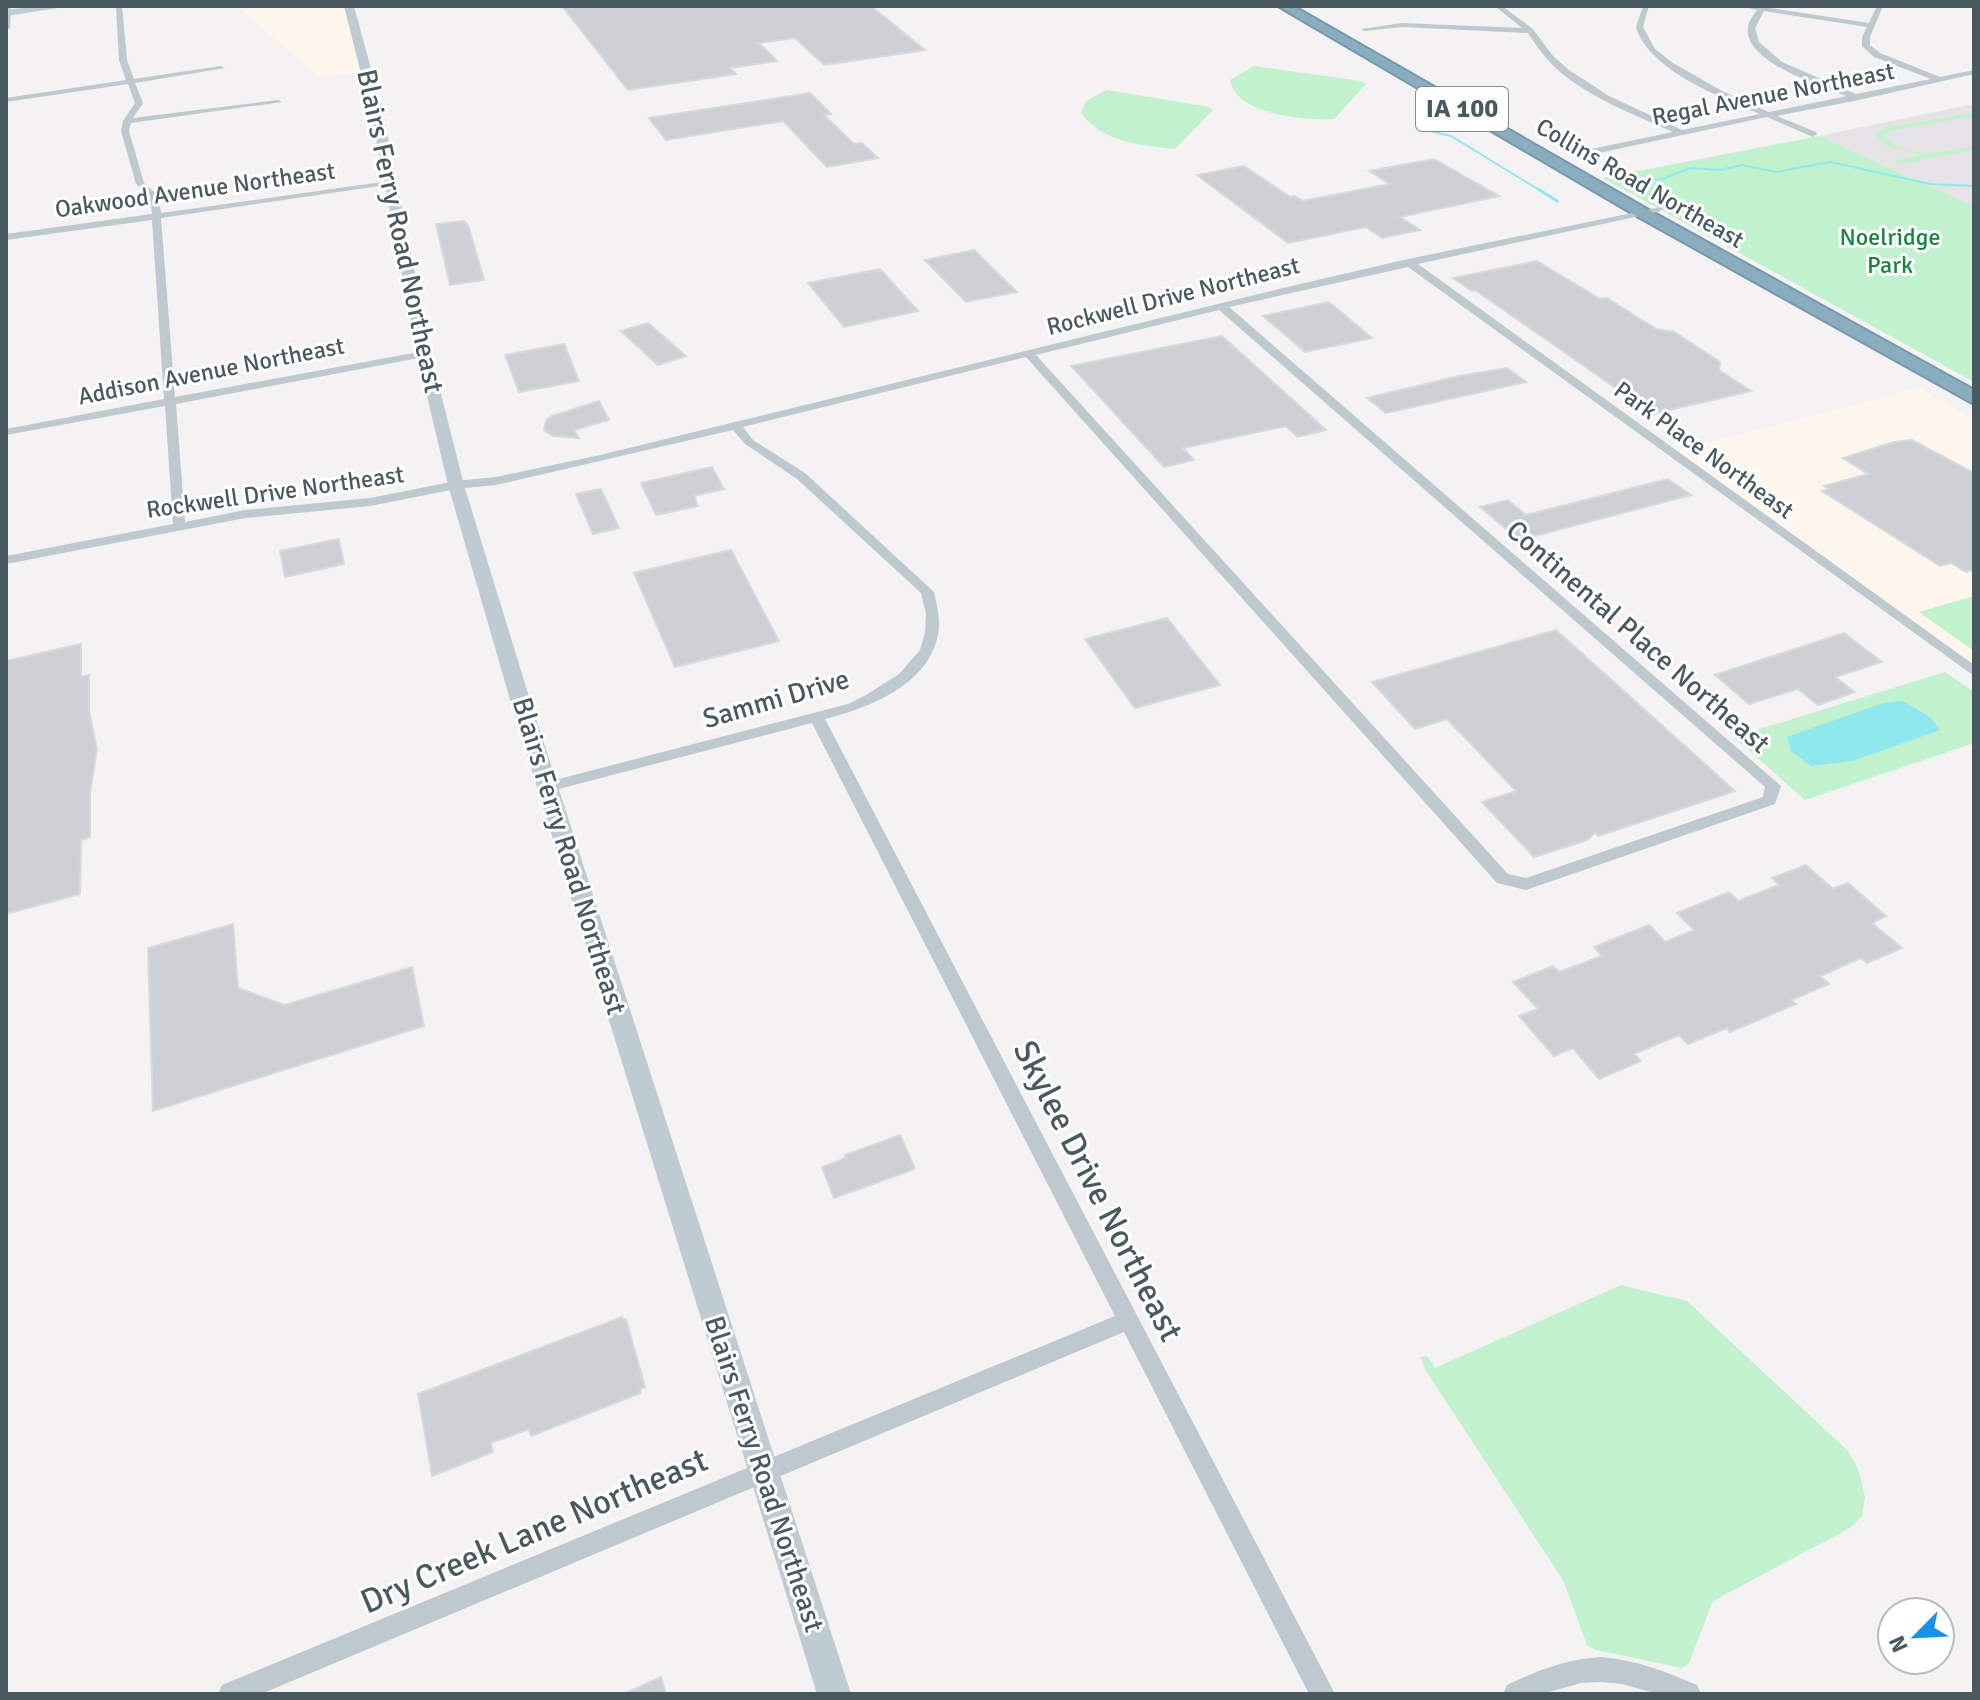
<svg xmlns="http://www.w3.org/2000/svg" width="1980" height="1700" viewBox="0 0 1980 1700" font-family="Signika,sans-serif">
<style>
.commercial{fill:#fdf6ed}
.education{fill:#e5e3e5}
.green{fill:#c2f1cd}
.water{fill:#8fe8ee}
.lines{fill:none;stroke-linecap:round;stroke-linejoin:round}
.stream-far1{stroke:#8fe8ee;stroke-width:2}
.stream{stroke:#8fe8ee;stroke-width:3}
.building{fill:#ccd0d4;stroke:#d6d9dd;stroke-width:2}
.highway-casing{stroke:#7598ac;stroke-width:4}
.street{fill:#bdc9ce;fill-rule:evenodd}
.secondary{fill:#becbd3;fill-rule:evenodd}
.highway{fill:#8aadc0;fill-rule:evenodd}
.labels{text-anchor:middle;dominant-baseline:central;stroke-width:6;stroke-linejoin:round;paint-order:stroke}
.far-street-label{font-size:24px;fill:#495960;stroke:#fff}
.far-park-label{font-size:24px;fill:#17843d;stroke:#fff}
.shield{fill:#fff;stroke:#808b90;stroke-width:2}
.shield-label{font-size:26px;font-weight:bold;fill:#495960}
.street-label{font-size:28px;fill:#495960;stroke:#fff}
.near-street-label{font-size:34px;fill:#495960;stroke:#fff}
</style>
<rect width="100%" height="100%" fill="#f4f2f2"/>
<g class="commercial">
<path d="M 237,6 L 349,6 L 368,71 L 319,77 Z"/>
<path d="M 1919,388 L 1974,420 L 1974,664 L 1677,451 Z"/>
</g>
<path class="education" d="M 1974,104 L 1974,206 L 1819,136 Z"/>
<g class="green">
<path d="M 1254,66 L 1361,81 L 1366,84 L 1334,119 C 1305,120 1237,116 1230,80 Z"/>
<path d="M 1107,90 L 1209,107 L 1213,110 L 1175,149 C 1141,145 1103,143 1081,113 L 1086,101 Z"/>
<path d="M 1974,113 L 1974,116 L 1890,131 L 1885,136 C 1904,162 1948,151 1974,146 L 1974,150 L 1901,164 L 1894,161 L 1920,155 L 1887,146 L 1875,134 L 1887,127 Z"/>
<path d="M 1819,136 L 1974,206 L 1974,382 L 1603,178 Z"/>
<path d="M 1974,596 L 1974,651 L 1919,612 Z"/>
<path d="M 1945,672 L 1974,692 L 1974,743 L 1805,800 L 1734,737 Z"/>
<path d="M 1621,1285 L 1687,1301 L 1848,1451 L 1858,1469 L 1865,1497 L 1862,1516 L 1850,1528 L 1713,1601 L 1689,1663 L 1682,1668 L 1596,1650 L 1587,1645 L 1563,1580 L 1426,1371 L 1420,1357 L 1427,1356 L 1435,1368 Z"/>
</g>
<path class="water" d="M 1903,701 L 1930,717 L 1940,730 L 1852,761 L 1811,766 L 1791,751 L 1787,737 L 1883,703 Z"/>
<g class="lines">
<g class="stream-far1">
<path d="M 1430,131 L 1451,136 L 1541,191"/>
<path d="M 1618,178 L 1660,180 L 1690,168 L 1720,170 L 1742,165 L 1776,172 L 1830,162 L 1930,184 L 1974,186"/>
</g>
<path class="stream" d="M 1538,189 L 1557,201"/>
</g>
<g class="building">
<path d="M 562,6 L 871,6 L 925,50 L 824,65 L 795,38 L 759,43 L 777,61 L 730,68 L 736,74 L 628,90 Z"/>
<path d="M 810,93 L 831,114 L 824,115 L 854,144 L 862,143 L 878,158 L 827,167 L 783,121 L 666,140 L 649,118 Z"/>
<path d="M 1434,159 L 1499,196 L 1400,217 L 1420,230 L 1382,238 L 1366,227 L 1288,243 L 1197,175 L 1244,166 L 1290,197 L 1295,196 L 1302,201 L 1390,184 L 1369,171 Z"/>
<path d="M 464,221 L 468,225 L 484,280 L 450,285 L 436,224 Z"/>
<path d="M 974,250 L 1017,292 L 966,302 L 925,260 Z"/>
<path d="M 1537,261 L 1600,299 L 1607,298 L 1656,329 L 1674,332 L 1720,362 L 1719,370 L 1751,391 L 1653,414 L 1475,290 L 1472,291 L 1453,278 Z"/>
<path d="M 880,269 L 918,311 L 844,327 L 808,283 Z"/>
<path d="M 1329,302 L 1372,338 L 1305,352 L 1263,316 Z"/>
<path d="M 648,323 L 686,356 L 658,365 L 621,331 Z"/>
<path d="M 1222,336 L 1326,430 L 1298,437 L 1286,426 L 1183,448 L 1194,460 L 1164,467 L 1071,366 Z"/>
<path d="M 564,344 L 579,381 L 519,392 L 505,355 Z"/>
<path d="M 1507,368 L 1526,382 L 1386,413 L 1367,398 L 1459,376 Z"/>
<path d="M 599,401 L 609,420 L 574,430 L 579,438 L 553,436 L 544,430 L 546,420 L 552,416 Z"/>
<path d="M 1912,440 L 1974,473 L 1974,570 L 1966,572 L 1951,563 L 1940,566 L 1822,491 L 1829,489 L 1824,486 L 1868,474 L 1843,458 L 1894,442 Z"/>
<path d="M 712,467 L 724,489 L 694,496 L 698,506 L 656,515 L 641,483 Z"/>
<path d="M 1668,479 L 1691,495 L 1519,540 L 1480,507 L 1508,500 L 1526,515 Z"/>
<path d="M 601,489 L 619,528 L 593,534 L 576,494 Z"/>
<path d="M 339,539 L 344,564 L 285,577 L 280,551 Z"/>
<path d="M 731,550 L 779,641 L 675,667 L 634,573 Z"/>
<path d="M 1167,618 L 1220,685 L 1135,708 L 1085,639 Z"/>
<path d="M 1556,630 L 1735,791 L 1598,836 L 1595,832 L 1587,840 L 1534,857 L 1482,802 L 1516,791 L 1447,719 L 1415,729 L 1372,682 Z"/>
<path d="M 1844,633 L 1882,662 L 1835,677 L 1855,692 L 1818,705 L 1798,689 L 1749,704 L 1715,675 Z"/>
<path d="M 81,644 L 81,677 L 89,675 L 89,711 L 97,749 L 90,793 L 90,837 L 81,840 L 80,894 L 6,914 L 6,661 Z"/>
<path d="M 1806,865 L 1833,889 L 1848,883 L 1886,916 L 1872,923 L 1902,948 L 1867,963 L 1861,958 L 1820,976 L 1829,984 L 1791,1000 L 1796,1004 L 1730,1032 L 1727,1028 L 1688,1044 L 1679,1035 L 1634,1054 L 1641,1061 L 1599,1079 L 1573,1048 L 1554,1056 L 1519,1016 L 1538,1009 L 1513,982 L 1553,966 L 1559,972 L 1602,956 L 1594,947 L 1649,925 L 1665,942 L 1694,930 L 1677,913 L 1729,892 L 1738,901 L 1779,885 L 1772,878 Z"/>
<path d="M 233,924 L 238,988 L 285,1005 L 412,967 L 424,1026 L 153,1111 L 148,948 Z"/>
<path d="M 900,1135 L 915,1169 L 834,1198 L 822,1167 L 846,1158 L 845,1155 Z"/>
<path d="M 622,1317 L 623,1320 L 626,1319 L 645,1387 L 640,1389 L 641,1393 L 531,1436 L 529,1429 L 491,1443 L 493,1452 L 432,1476 L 418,1394 Z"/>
<path d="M 661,1677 L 666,1694 L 624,1694 Z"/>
</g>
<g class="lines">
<defs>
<path id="highway" d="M 1278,6 L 1293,6 L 1647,209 L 1974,390 L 1974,404 L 1635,215 Z"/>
</defs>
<use href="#highway" class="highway-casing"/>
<g class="street">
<path d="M 6,6 L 11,6 L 10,28 L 6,30 Z"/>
<path d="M 116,6 L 122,6 L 127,60 L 134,79 L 221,66 L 225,68 L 135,83 L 143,103 L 133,118 L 278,100 L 282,102 L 131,123 L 129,131 L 144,183 L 158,195 L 161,213 L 389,181 L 393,184 L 161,218 L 175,397 L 424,351 L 429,354 L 424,357 L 176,404 L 185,522 L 245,510 L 370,498 L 456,481 L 496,477 L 600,455 L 1283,288 L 1408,259 L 1661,207 L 1663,209 L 1658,212 L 1418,264 L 1974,665 L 1974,676 L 1408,267 L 1229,307 L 1781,786 L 1775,804 L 1526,890 L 1497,883 L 1026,357 L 743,427 L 753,440 L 805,473 L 934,592 C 937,606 941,620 938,635 C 928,685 869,708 825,719 L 1335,1694 L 1309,1694 L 1124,1332 L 261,1694 L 218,1694 L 222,1685 L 1115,1316 L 812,723 L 547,792 L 539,787 L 547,782 L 848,704 L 866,695 L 899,674 L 920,650 L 925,633 L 926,614 L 921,593 L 797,479 L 745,444 L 733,430 L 496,485 L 456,489 L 370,506 L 245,518 L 6,564 L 6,556 L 173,524 L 165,406 L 6,435 L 6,429 L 164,399 L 152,220 L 6,240 L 6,234 L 152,214 L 150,196 L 136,184 L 121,131 L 123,121 L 135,103 L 128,84 L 6,102 L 6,98 L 126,80 L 119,60 ZM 1219,310 L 1765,787 L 1763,797 L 1526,878 L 1508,874 L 1036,355 Z"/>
<path d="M 1495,6 L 1502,6 L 1533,29 L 1553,56 L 1569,70 L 1609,96 L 1682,130 L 1760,114 C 1722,98 1648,70 1636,27 L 1643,6 L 1649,6 L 1643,27 L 1655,49 L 1673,63 L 1722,91 L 1769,112 L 1847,96 C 1822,87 1742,61 1748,27 C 1749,20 1754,15 1757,10 L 1739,6 L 1756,6 L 1869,23 L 1877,6 L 1883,6 L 1870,37 L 1870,45 L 1880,53 L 1940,77 L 1974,70 L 1974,74 L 1859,100 L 1777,116 L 1816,132 L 1817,134 L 1813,137 L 1767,117 L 1580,157 L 1577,156 L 1577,152 L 1673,132 C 1631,113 1578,94 1547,59 C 1540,51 1534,42 1528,33 L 1402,27 L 1365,31 L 1361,29 L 1402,23 L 1522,28 ZM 1764,11 L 1867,27 L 1862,37 L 1862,46 L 1874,57 L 1931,79 L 1856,94 L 1782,62 L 1759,42 L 1755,28 Z"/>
<path d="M 1601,1657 C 1636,1660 1665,1671 1697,1685 L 1701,1694 L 1658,1694 L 1622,1684 L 1601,1682 L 1581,1683 L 1542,1694 L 1503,1694 L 1507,1685 C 1538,1670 1567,1659 1601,1657 Z"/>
</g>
<g class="secondary">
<path d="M 41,6 L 71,6 L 6,16 L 6,10 Z"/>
<path d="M 344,6 L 354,6 L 383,113 L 431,354 L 464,485 L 531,703 L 851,1694 L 817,1694 L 511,703 L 448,485 L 417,354 L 371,113 Z"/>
</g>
<use href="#highway" class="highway"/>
</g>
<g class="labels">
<g class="far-street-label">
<text transform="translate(1773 94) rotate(-11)">Regal Avenue Northeast</text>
<text transform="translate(1640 183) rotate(30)">Collins Road Northeast</text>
<text transform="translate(195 190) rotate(-8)">Oakwood Avenue Northeast</text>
<text transform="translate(1173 296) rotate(-14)">Rockwell Drive Northeast</text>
<text transform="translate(211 371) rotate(-11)">Addison Avenue Northeast</text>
<text transform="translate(1704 450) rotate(36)">Park Place Northeast</text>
<text transform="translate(275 492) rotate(-8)">Rockwell Drive Northeast</text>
</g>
<g class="far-park-label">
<text x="1890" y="237">Noelridge<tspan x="1890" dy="28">Park</tspan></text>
</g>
<rect class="shield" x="1416" y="87" width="92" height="44" rx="6"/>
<g class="shield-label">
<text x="1462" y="109">IA 100</text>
</g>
<g class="street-label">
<text transform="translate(400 231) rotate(78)">Blairs Ferry Road Northeast</text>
<text transform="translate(1638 637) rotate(41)">Continental Place Northeast</text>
<text transform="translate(776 699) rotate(-16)">Sammi Drive</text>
<text transform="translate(569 856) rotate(73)">Blairs Ferry Road Northeast</text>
<text transform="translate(764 1474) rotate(72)">Blairs Ferry Road Northeast</text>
</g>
<g class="near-street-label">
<text transform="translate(1098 1191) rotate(63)">Skylee Drive Northeast</text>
<text transform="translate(534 1531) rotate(-23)">Dry Creek Lane Northeast</text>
</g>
</g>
<rect width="1980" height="1700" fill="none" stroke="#495960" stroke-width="16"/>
<g transform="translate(1916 1636) rotate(246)"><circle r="38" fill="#ffffff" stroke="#b6bdbf" stroke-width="2"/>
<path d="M0-6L14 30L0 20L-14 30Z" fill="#1893e8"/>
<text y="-12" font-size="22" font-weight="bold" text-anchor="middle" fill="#495960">N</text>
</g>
</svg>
